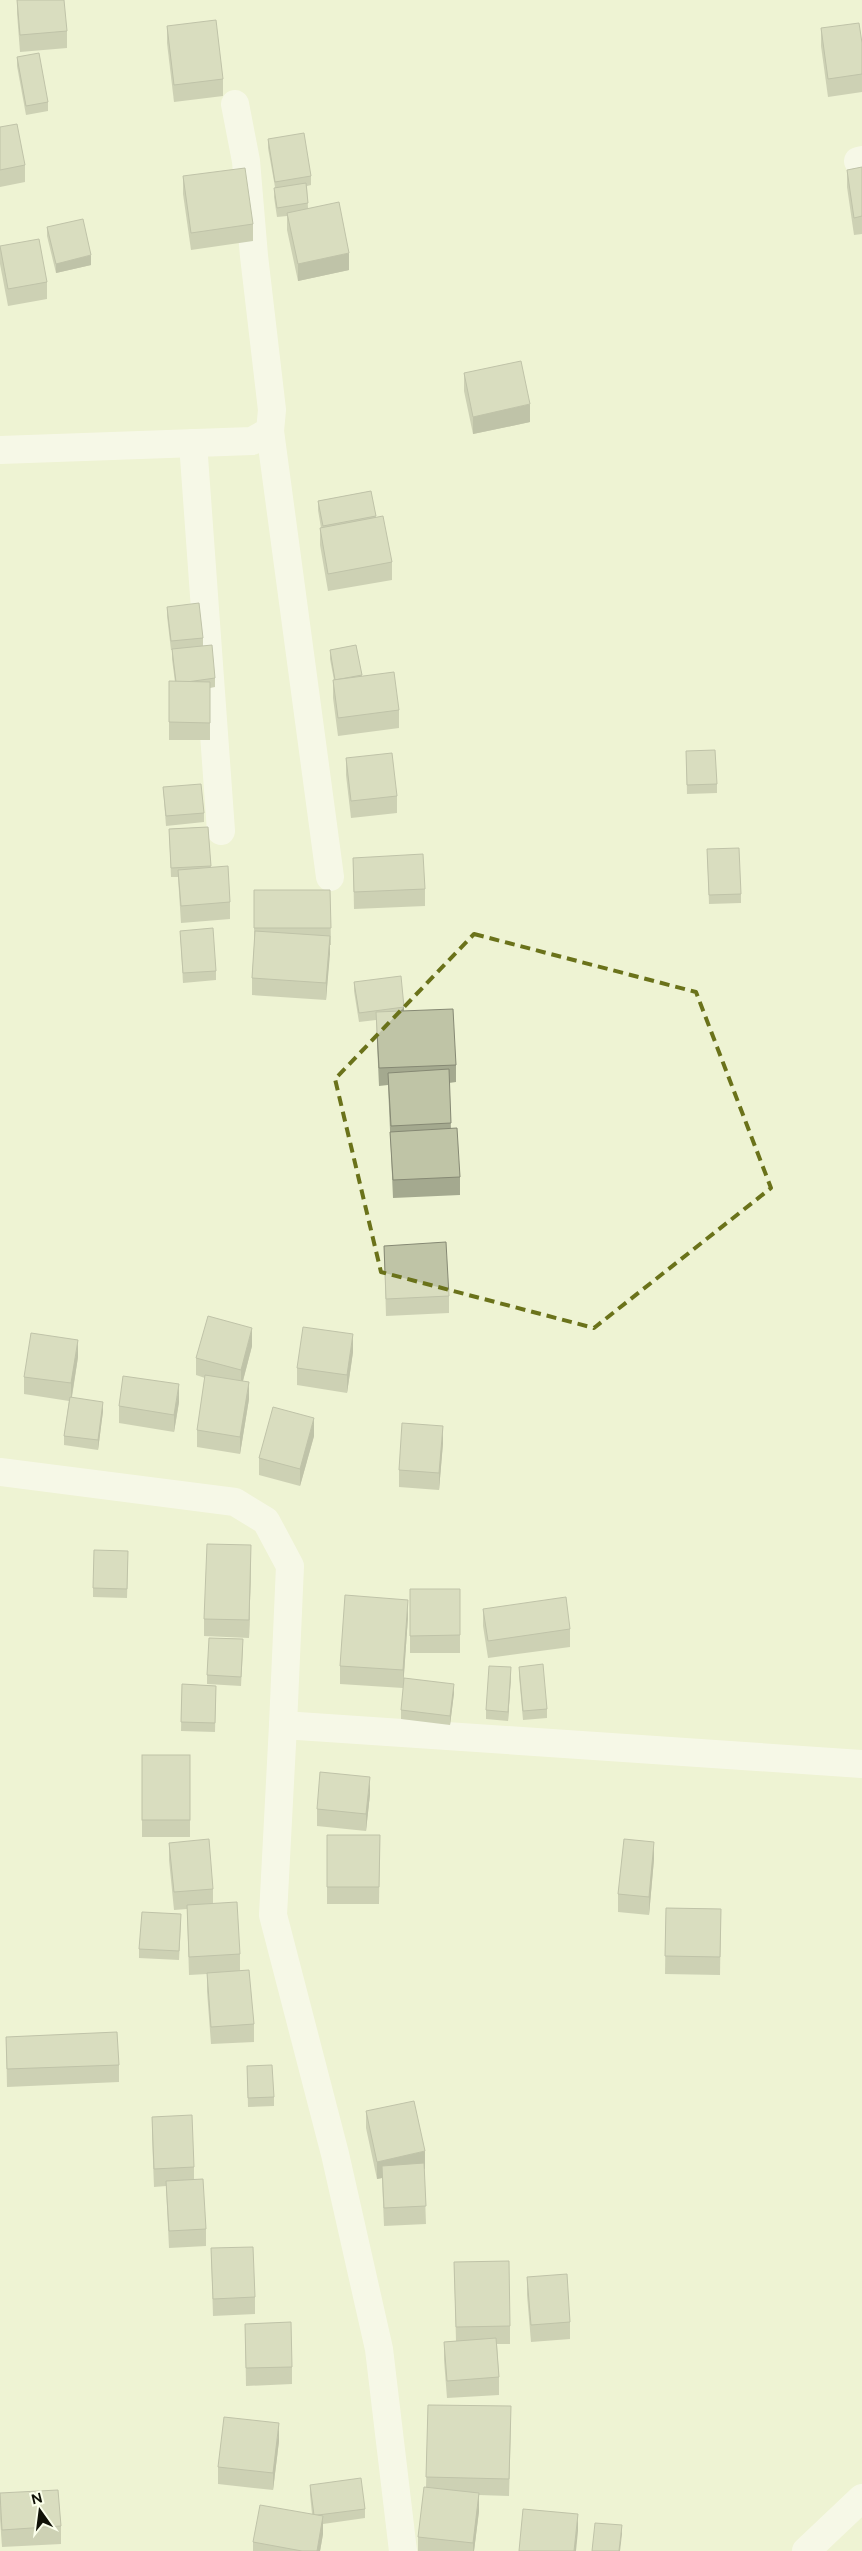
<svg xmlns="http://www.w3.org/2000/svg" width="862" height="2551" viewBox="0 0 862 2551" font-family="Figtree,sans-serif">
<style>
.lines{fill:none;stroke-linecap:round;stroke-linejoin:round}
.minor{stroke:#fff;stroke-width:28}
.wall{fill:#a4a98f}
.shaded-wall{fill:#868974}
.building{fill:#bfc4a6;stroke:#868974}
.marked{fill:none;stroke:#6a721a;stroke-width:4;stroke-dasharray:10 6;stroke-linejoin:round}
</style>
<rect width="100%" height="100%" fill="#eef3d3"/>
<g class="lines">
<g class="minor">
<path d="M 858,161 L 862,160"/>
<path d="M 270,431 L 330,877"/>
<path d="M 193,443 L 221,831"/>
<path d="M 0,450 L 252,441 L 270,431 L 272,410 L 254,256 L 246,161 L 235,104"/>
<path d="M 0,1472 L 235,1502 L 266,1521 L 290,1566 L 283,1725 L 862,1764"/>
<path d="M 283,1725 L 273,1915 L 335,2154 L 379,2349 L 403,2551"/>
<path d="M 806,2551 L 862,2498"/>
</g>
</g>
<g class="wall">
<path d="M 17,0 L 67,31 L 67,48 L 20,52 L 17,13 Z"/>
<path d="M 167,26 L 223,79 L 223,96 L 174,102 L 167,43 Z"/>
<path d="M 821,28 L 862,43 L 862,92 L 828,97 L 821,46 Z"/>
<path d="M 17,57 L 48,102 L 48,111 L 26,115 L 17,66 Z"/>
<path d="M 0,127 L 25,165 L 25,182 L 0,187 Z"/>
<path d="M 268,139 L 311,176 L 311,185 L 307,186 L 308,208 L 349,270 L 298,281 L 287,230 L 287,216 L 277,217 L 274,197 L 275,187 L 268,148 Z"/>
<path d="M 862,167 L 862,234 L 854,235 L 847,187 L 847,170 Z"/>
<path d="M 183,176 L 253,224 L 253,241 L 191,250 L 183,194 Z"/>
<path d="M 47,227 L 91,265 L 56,273 L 47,236 Z"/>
<path d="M 0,246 L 47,282 L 47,299 L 8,306 L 0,264 Z"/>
<path d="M 464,373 L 530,422 L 473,434 L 464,391 Z"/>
<path d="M 371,491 L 376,518 L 392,562 L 392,580 L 328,591 L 320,545 L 320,528 L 321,528 L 318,510 L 318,501 Z"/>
<path d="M 167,607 L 203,638 L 203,646 L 215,678 L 215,687 L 210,688 L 210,740 L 169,740 L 169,681 L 175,682 L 172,659 L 172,650 L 171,650 L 167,616 Z"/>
<path d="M 356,645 L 362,676 L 399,710 L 399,728 L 338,736 L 333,698 L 333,680 L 334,680 L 330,659 L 330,650 Z"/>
<path d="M 686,751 L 717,784 L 717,793 L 687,794 Z"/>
<path d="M 346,758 L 397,796 L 397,813 L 351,818 L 346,775 Z"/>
<path d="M 163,787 L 204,813 L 204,822 L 166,826 Z"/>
<path d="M 208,827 L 211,868 L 230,902 L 230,919 L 181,923 L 178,877 L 171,877 L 169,829 Z"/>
<path d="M 707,849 L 741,894 L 741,903 L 709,904 Z"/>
<path d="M 353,858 L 425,889 L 425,906 L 354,909 Z"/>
<path d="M 254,890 L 330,890 L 331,945 L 330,945 L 326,1000 L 252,995 L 252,978 L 254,946 Z"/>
<path d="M 180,931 L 216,971 L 216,980 L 183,983 Z"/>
<path d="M 354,982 L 404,1007 L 404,1011 L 456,1065 L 456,1082 L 449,1083 L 451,1129 L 460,1177 L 460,1195 L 393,1198 L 388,1085 L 379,1086 L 376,1020 L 359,1022 L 354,991 Z"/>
<path d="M 384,1246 L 449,1296 L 449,1313 L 386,1316 Z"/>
<path d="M 252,1346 L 243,1381 L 249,1399 L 240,1454 L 197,1447 L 197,1430 L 205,1378 L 196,1375 L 196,1358 Z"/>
<path d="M 353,1352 L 347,1393 L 297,1385 L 297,1368 Z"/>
<path d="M 78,1357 L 72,1397 L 103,1411 L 98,1450 L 64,1445 L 64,1436 L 69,1401 L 24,1394 L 24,1377 Z"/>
<path d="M 179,1402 L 174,1432 L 119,1423 L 119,1406 Z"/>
<path d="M 314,1436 L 300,1486 L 259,1475 L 259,1458 Z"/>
<path d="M 443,1443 L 439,1490 L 399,1487 L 399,1470 Z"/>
<path d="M 128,1560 L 127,1598 L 93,1597 L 93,1588 Z"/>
<path d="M 251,1563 L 249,1638 L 204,1636 L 204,1619 Z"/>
<rect x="410" y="1589" width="50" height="64"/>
<path d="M 483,1609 L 570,1629 L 570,1647 L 488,1658 L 483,1626 Z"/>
<path d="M 408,1617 L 403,1688 L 340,1684 L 340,1666 Z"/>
<path d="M 243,1648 L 241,1686 L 207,1684 L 207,1675 Z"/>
<path d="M 519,1667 L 547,1709 L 547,1718 L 523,1720 L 519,1676 Z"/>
<path d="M 511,1676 L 508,1721 L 486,1719 L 486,1710 Z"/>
<path d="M 182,1684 L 216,1686 L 215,1732 L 181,1731 Z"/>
<path d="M 454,1693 L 450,1725 L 401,1719 L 401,1710 Z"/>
<rect x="142" y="1755" width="48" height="82"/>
<path d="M 370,1794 L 366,1831 L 317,1826 L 317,1809 Z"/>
<path d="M 327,1835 L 380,1835 L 379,1904 L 327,1904 Z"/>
<path d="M 169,1843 L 213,1889 L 213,1904 L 240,1954 L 240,1971 L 254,2024 L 254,2042 L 211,2044 L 207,1991 L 207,1974 L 189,1975 L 187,1909 L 174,1910 L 169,1860 Z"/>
<path d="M 654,1859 L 649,1915 L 618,1912 L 618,1894 Z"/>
<path d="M 666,1908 L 721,1909 L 720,1975 L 665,1974 Z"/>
<path d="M 181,1923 L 179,1960 L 139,1958 L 139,1949 Z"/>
<path d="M 6,2037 L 119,2065 L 119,2082 L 7,2087 Z"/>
<path d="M 247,2066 L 274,2097 L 274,2106 L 248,2107 Z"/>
<path d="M 366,2111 L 425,2169 L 424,2169 L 426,2224 L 384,2226 L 382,2178 L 377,2179 L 366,2128 Z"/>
<path d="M 152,2117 L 194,2167 L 194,2179 L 206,2229 L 206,2246 L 169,2248 L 166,2186 L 154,2187 L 152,2135 Z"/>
<path d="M 211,2248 L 255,2297 L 255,2314 L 213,2316 Z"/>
<path d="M 454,2262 L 510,2326 L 510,2344 L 497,2344 L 499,2377 L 499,2395 L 447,2398 L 444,2360 L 444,2342 L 456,2341 Z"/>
<path d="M 527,2277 L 570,2322 L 570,2339 L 531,2342 L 527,2295 Z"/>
<path d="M 245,2324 L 292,2367 L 292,2384 L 246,2386 Z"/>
<path d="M 428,2405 L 511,2423 L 509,2496 L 479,2495 L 479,2511 L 474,2551 L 418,2551 L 418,2537 L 426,2487 Z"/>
<path d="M 279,2441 L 273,2490 L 218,2484 L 218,2467 Z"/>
<path d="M 310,2485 L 365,2509 L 365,2518 L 323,2524 L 323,2534 L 320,2551 L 253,2551 L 253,2542 L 312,2514 L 310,2494 Z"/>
<path d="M 0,2493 L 61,2526 L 61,2544 L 2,2547 L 0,2519 Z"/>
</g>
<g class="shaded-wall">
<path d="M 349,253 L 349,270 L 298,281 L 298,264 Z"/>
<path d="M 91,255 L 91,265 L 56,273 L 56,264 Z"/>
<path d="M 530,404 L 530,422 L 473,434 L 473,417 Z"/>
<path d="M 330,936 L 330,954 L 326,1000 L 326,983 Z"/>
<path d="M 252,1328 L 252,1346 L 241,1388 L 241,1370 Z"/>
<path d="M 353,1334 L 353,1352 L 347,1393 L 347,1375 Z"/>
<path d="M 78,1340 L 78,1357 L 71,1401 L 71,1383 Z"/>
<path d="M 249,1382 L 249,1399 L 240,1454 L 240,1437 Z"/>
<path d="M 179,1384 L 179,1402 L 174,1432 L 174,1415 Z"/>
<path d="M 103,1402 L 103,1411 L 98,1450 L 98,1440 Z"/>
<path d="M 314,1418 L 314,1436 L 300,1486 L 300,1469 Z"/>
<path d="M 443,1426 L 443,1443 L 439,1490 L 439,1473 Z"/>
<path d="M 251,1545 L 251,1563 L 249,1638 L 249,1620 Z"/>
<path d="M 408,1600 L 408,1617 L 403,1688 L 403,1670 Z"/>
<path d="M 511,1667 L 511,1676 L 508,1721 L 508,1712 Z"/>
<path d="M 454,1684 L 454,1693 L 450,1725 L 450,1716 Z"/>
<path d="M 370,1777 L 370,1794 L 366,1831 L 366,1814 Z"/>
<path d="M 654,1842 L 654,1859 L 649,1915 L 649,1897 Z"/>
<path d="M 425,2151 L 425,2169 L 382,2178 L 382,2166 L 382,2178 L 377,2179 L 377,2162 Z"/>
<path d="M 279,2423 L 279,2441 L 273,2490 L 273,2473 Z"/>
<path d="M 479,2493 L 479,2511 L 474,2551 L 473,2551 L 473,2543 Z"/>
<path d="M 578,2514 L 578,2531 L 576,2551 L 574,2551 Z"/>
<path d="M 323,2516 L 323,2534 L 320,2551 L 317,2551 Z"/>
<path d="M 622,2525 L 622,2534 L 620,2551 L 619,2551 Z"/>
</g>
<g class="building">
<path d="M 17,0 L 64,0 L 67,31 L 20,35 Z"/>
<path d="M 216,20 L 223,79 L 174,85 L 167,26 Z"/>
<path d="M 859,23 L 862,43 L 862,74 L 828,79 L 821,28 Z"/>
<path d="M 39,53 L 48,102 L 26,106 L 17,57 Z"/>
<path d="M 17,124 L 25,165 L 0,170 L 0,127 Z"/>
<path d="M 304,133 L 311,176 L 275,182 L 268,139 Z"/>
<path d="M 862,167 L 862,216 L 854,218 L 847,170 Z"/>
<path d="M 245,168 L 253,224 L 191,233 L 183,176 Z"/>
<path d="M 306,183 L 308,203 L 277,208 L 274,188 Z"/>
<path d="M 339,202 L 349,253 L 298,264 L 287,213 Z"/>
<path d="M 83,219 L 91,255 L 56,264 L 47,227 Z"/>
<path d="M 39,239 L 47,282 L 8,289 L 0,246 Z"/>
<path d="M 521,361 L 530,404 L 473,417 L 464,373 Z"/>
<path d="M 371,491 L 376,516 L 323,526 L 318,501 Z"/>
<path d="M 383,516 L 392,562 L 328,574 L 320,528 Z"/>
<path d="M 199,603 L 203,638 L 171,641 L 167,607 Z"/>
<path d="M 212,645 L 215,678 L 187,682 L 176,682 L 172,649 Z"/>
<path d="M 356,645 L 362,675 L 335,680 L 330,650 Z"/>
<path d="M 394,672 L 399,710 L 338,718 L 333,680 Z"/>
<path d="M 169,681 L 210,682 L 210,723 L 169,722 Z"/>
<path d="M 715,750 L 717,784 L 687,785 L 686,751 Z"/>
<path d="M 392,753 L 397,796 L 351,801 L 346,758 Z"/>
<path d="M 201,784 L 204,813 L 166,816 L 163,787 Z"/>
<path d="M 208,827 L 211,866 L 171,868 L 169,829 Z"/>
<path d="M 739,848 L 741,894 L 709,895 L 707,849 Z"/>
<path d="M 423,854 L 425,889 L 354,892 L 353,858 Z"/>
<path d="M 228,866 L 230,902 L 181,906 L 178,870 Z"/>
<path d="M 254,890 L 330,890 L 331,928 L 254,928 Z"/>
<path d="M 213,928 L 216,971 L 183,973 L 180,931 Z"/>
<path d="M 255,931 L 330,936 L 326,983 L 252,978 Z"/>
<path d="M 401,976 L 404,1007 L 359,1013 L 354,982 Z"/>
<path d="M 453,1009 L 456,1065 L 379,1068 L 376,1012 Z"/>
<path d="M 449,1069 L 451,1123 L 391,1126 L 388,1073 Z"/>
<path d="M 457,1128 L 460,1177 L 393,1180 L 390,1132 Z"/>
<path d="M 446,1242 L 449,1296 L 386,1299 L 384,1246 Z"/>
<path d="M 208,1316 L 252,1328 L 241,1370 L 196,1358 Z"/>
<path d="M 303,1327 L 353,1334 L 347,1375 L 297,1368 Z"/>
<path d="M 31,1333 L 78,1340 L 71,1383 L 24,1377 Z"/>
<path d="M 205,1375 L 249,1382 L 240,1437 L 197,1430 Z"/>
<path d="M 123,1376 L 179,1384 L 174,1415 L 119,1406 Z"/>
<path d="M 70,1397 L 103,1402 L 98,1440 L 64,1436 Z"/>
<path d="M 273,1407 L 314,1418 L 300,1469 L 259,1458 Z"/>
<path d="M 402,1423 L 443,1426 L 439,1473 L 399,1470 Z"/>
<path d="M 207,1544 L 251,1545 L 249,1620 L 204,1619 Z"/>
<path d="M 94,1550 L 128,1551 L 127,1589 L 93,1588 Z"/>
<path d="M 410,1589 L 460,1589 L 460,1635 L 410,1636 Z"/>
<path d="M 345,1595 L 408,1600 L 403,1670 L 340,1666 Z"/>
<path d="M 566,1597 L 570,1629 L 488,1641 L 483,1609 Z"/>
<path d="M 209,1638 L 243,1639 L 241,1677 L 207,1675 Z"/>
<path d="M 543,1664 L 547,1709 L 523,1711 L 519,1667 Z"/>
<path d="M 489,1666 L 511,1667 L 508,1712 L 486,1710 Z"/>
<path d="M 404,1678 L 454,1684 L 450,1716 L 401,1710 Z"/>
<path d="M 182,1684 L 216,1686 L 215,1723 L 181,1722 Z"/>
<rect x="142" y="1755" width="48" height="65"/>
<path d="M 320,1772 L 370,1777 L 366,1814 L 317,1809 Z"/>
<path d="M 327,1835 L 380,1835 L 379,1887 L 327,1887 Z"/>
<path d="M 209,1839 L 213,1889 L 174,1892 L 169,1843 Z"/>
<path d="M 624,1839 L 654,1842 L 649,1897 L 618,1894 Z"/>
<path d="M 237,1902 L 240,1954 L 189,1957 L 187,1905 Z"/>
<path d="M 666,1908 L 721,1909 L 720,1957 L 665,1956 Z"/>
<path d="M 142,1912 L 181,1914 L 179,1951 L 139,1949 Z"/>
<path d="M 249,1970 L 254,2024 L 211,2027 L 207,1973 Z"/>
<path d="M 117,2032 L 119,2065 L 7,2069 L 6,2037 Z"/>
<path d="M 272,2065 L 274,2097 L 248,2098 L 247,2066 Z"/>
<path d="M 414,2101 L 425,2151 L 377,2162 L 366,2111 Z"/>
<path d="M 192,2115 L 194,2167 L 154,2169 L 152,2117 Z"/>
<path d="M 424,2163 L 426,2206 L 384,2208 L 382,2166 Z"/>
<path d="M 203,2179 L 206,2229 L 169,2231 L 166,2181 Z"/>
<path d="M 253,2247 L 255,2297 L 213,2299 L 211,2248 Z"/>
<path d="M 509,2261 L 510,2326 L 456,2327 L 454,2262 Z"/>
<path d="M 567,2274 L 570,2322 L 531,2325 L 527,2277 Z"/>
<path d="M 291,2322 L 292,2367 L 246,2368 L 245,2324 Z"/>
<path d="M 496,2338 L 499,2377 L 447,2381 L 444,2342 Z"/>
<path d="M 428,2405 L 511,2406 L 509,2479 L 426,2477 Z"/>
<path d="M 224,2417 L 279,2423 L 273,2473 L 218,2467 Z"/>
<path d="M 361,2478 L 365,2509 L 318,2515 L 314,2515 L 310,2485 Z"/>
<path d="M 424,2487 L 479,2493 L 473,2543 L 418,2537 Z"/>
<path d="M 58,2490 L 61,2526 L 2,2530 L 0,2493 Z"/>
<path d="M 260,2505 L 323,2516 L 317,2551 L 302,2551 L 253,2542 Z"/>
<path d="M 523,2509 L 578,2514 L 574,2551 L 519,2551 Z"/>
<path d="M 595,2523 L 622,2525 L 619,2551 L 592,2551 Z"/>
</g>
<path d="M0 0H862V2551H0ZM 474,934 L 696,992 L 771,1188 L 594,1328 L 381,1272 L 335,1079 Z" fill="#eef3d3" fill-opacity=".55" fill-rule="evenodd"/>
<path class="marked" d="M 474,934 L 696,992 L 771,1188 L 594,1328 L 381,1272 L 335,1079 Z"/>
<g transform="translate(40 2511) rotate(346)" stroke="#fbffeb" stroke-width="4" paint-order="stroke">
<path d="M0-4L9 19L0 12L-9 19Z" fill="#101107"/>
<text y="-8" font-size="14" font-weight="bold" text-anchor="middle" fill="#101107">N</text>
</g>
</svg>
